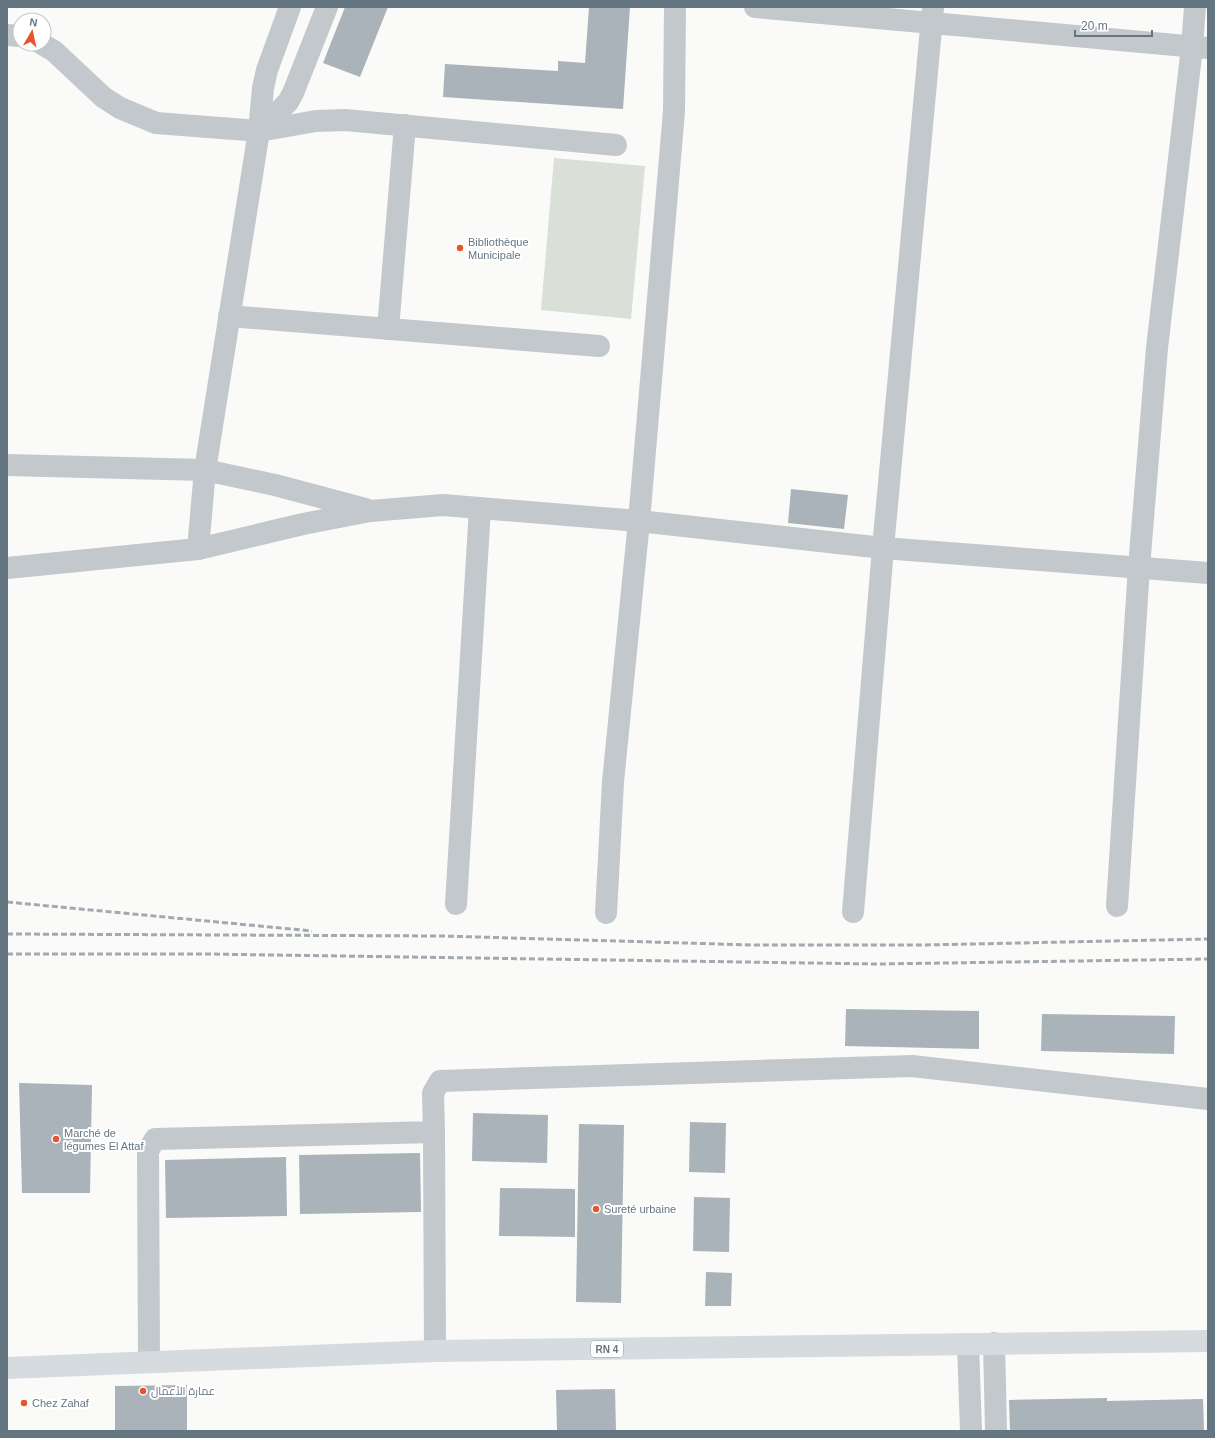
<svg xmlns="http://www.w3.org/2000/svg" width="1215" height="1438" viewBox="0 0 1215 1438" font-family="Arial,Cairo,sans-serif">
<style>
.green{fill:#dadfd7}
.building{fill:#aab3b9}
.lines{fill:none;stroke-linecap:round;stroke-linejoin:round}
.minor{stroke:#c3c8cc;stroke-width:22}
.tertiary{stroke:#c3c8cc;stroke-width:22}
.primary{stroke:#d6dbdf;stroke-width:22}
.rail{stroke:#a2aab0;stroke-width:3;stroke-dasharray:6 3;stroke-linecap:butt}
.poi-dot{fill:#e4572e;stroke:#fff;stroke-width:1.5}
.labels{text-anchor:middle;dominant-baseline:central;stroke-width:4;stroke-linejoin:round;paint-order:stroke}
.shield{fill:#fff;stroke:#939fa8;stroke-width:1}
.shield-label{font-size:10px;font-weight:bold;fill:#657683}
.poi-label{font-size:11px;fill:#657683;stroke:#fff;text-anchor:start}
</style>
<rect width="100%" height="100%" fill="#fafaf8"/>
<path class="green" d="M 554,158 L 645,166 L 631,319 L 541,310 Z"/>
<g class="building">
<path d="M 345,7 L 388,7 L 360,77 L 323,63 Z"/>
<path d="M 589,7 L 630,7 L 623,109 L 443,97 L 445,64 L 558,71 L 558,61 L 585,63 Z"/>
<path d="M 791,489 L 848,495 L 844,529 L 788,523 Z"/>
<path d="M 846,1009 L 979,1011 L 979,1049 L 845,1046 Z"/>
<path d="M 1042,1014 L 1175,1016 L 1174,1054 L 1041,1051 Z"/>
<path d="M 19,1083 L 92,1085 L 90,1193 L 22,1193 Z"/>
<path d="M 473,1113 L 548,1115 L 547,1163 L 472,1161 Z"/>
<path d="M 690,1122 L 726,1123 L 725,1173 L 689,1172 Z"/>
<path d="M 579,1124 L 624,1125 L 621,1303 L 576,1302 Z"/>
<path d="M 420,1153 L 421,1212 L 300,1214 L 299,1155 Z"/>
<path d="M 286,1157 L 287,1216 L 166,1218 L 165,1160 Z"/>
<path d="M 500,1188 L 575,1189 L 575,1237 L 499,1236 Z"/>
<path d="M 694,1197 L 730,1198 L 729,1252 L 693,1251 Z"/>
<path d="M 706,1272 L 732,1273 L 731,1306 L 705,1306 Z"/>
<path d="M 187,1385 L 187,1431 L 115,1431 L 115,1386 Z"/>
<path d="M 615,1389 L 616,1431 L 557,1431 L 556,1390 Z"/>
<path d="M 1107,1398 L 1107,1401 L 1203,1399 L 1204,1431 L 1010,1431 L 1009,1400 Z"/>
</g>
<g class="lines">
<g class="minor">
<path d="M 755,7 L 1208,48"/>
<path d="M 7,35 L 20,36"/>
<path d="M 42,44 L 54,51 L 103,97 L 120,108 L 156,123 L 259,131 L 316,121 L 345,120 L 616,145"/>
<path d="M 259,131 L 288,102 L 293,93 L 327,7"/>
<path d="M 229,316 L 599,346"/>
<path d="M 388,329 L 405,125"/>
<path d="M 7,465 L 205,470 L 275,485 L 365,509"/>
<path d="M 198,549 L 205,470 L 259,131 L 263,88 L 267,70 L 290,7"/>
<path d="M 7,568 L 198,549 L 303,524 L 370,511 L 443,505 L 639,521 L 883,548 L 1208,573"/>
<path d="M 456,904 L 480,508"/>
<path d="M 1117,906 L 1139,567 L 1157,348 L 1192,47 L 1195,7"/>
<path d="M 853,912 L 883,548 L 933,7"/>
<path d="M 606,913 L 613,782 L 639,521 L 674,111 L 675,7"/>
<path d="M 434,1132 L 435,1351"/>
<path d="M 149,1361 L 148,1151 L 155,1139 L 434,1132 L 433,1093 L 440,1081 L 912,1066 L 1208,1099"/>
</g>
<g class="tertiary">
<path d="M 994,1343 L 996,1431"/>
<path d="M 968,1344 L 971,1431"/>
</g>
<path class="primary" d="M 7,1368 L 435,1351 L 1208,1341"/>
<g class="rail">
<path d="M 7,902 L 312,931"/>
<path d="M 7,934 L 443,936 L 754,945 L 923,945 L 1208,939"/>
<path d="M 7,954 L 206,954 L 878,964 L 1208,959"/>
</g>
</g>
<g class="poi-dot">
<circle cx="460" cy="248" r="4"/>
<circle cx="56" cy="1139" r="4"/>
<circle cx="596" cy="1209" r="4"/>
<circle cx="143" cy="1391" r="4"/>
<circle cx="24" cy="1403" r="4"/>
</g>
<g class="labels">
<rect class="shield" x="591" y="1341" width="32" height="16" rx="3"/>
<g class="shield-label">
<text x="607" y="1349">RN 4</text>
</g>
<g class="poi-label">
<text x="468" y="242">Bibliothèque<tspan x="468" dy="13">Municipale</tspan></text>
<text x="64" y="1133">Marché de<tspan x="64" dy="13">légumes El Attaf</tspan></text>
<text x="604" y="1209">Sureté urbaine</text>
<text x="151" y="1391">عمارة الأعمال</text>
<text x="32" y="1403">Chez Zahaf</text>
</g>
</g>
<rect width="1215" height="1438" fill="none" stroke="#657683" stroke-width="16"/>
<g transform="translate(32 32) rotate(9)"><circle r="19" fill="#ffffff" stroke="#c1c8cd"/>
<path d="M0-3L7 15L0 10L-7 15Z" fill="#e4572e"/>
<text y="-6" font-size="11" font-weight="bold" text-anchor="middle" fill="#657683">N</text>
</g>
<path d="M1075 30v6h77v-6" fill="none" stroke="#657683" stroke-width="2"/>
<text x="1081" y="30" font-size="12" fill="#657683" stroke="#ffffff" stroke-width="3" paint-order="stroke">20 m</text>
</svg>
